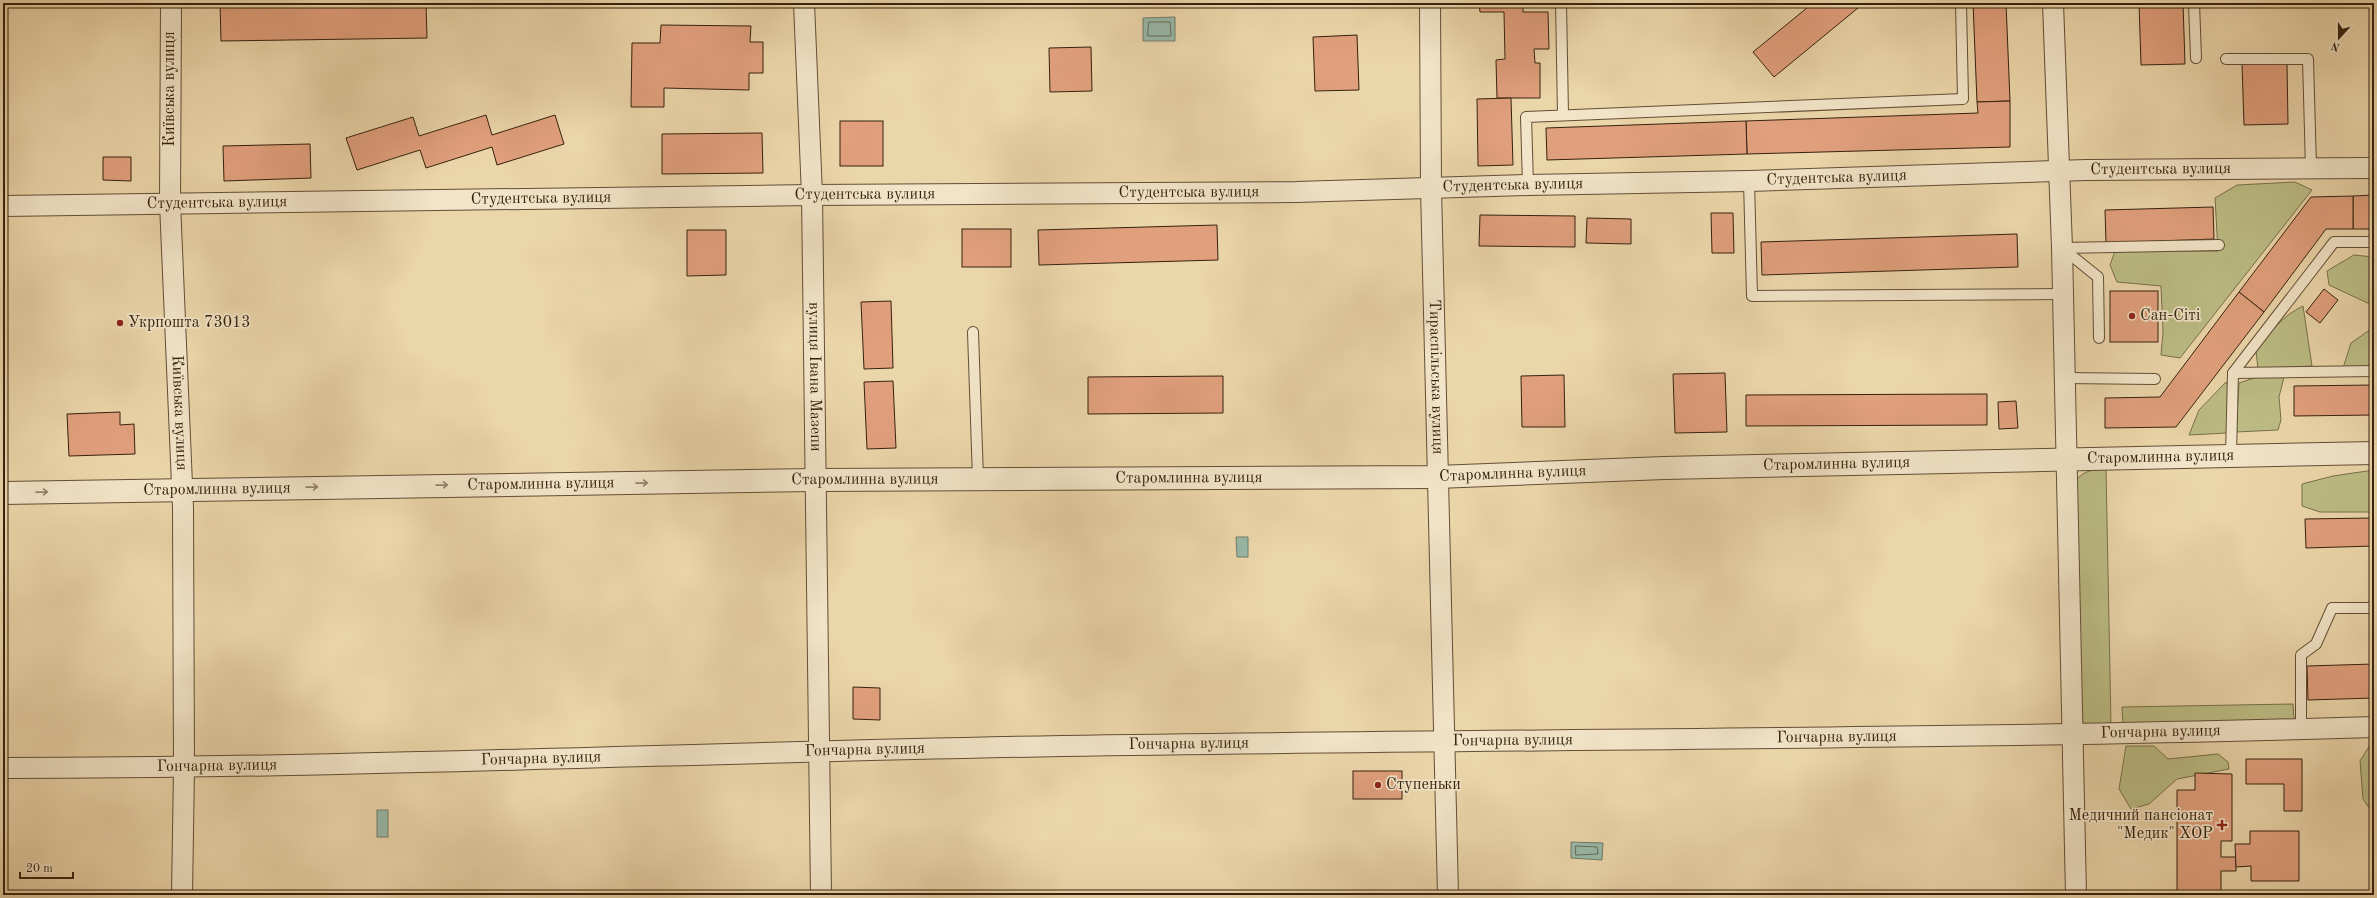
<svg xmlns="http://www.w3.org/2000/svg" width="2377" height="898" viewBox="0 0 2377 898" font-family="'Old Standard TT',serif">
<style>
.green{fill:#bcbd85;stroke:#796f4a}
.water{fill:#98b9a8;stroke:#717c6a}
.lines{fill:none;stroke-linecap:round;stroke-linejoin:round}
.shore{stroke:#676d5b;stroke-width:1}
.building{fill:#e1a07d;stroke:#36210e}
.service-casing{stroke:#634e35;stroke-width:12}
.minor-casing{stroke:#634e35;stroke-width:22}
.tertiary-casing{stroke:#634e35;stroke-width:24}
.service{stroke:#f2e4c8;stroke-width:10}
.minor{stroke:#f2e4c8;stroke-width:20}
.tertiary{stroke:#f2e4c8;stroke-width:22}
.oneway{stroke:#94826b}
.poi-dot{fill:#8f2418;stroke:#f2e4c8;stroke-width:1.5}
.labels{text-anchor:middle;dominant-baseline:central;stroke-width:3.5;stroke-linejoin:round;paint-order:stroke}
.street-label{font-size:16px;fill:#36210e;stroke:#f2e4c8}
.poi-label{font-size:16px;fill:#36210e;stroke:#f2e4c8;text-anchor:start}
</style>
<rect width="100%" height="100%" fill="#ebd6aa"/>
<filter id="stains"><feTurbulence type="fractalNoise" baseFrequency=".005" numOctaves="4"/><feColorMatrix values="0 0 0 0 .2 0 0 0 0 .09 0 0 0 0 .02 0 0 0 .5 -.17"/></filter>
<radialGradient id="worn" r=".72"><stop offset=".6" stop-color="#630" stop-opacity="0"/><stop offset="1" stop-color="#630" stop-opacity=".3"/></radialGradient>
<g class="green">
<path d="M 2295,182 L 2312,190 L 2180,358 L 2161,355 L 2163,332 L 2161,286 L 2117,282 L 2110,265 L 2115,251 L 2218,251 L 2215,198 L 2237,185 Z"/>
<path d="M 2354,255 L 2374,257 L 2374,306 L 2329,285 L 2327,271 Z"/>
<path d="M 2303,306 L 2312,366 L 2258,369 L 2256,351 C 2269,333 2282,316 2303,306 Z"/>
<path d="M 2374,327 L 2374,366 L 2370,368 L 2343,368 L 2351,343 Z"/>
<path d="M 2257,377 L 2284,377 L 2279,397 L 2281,420 L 2278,430 L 2236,432 L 2239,383 Z"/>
<path d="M 2226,382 L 2230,388 L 2227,433 L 2189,435 L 2199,410 Z"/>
<path d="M 2106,469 L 2111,725 L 2089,726 L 2083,723 L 2081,716 L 2076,481 C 2083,470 2093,470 2106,469 Z"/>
<path d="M 2374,470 L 2374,512 L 2320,512 L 2302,506 L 2302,484 L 2333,476 Z"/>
<path d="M 2293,704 L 2294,720 L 2123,724 L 2122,707 Z"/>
<path d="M 2370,745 L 2374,745 L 2374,815 L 2363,799 L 2360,761 Z"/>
<path d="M 2126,746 L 2154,746 L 2168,759 L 2218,754 L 2228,762 L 2229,769 L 2177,779 L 2149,804 L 2131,809 L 2119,789 Z"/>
</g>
<g class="water">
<path d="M 1175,17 L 1175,41 L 1143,41 L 1143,18 Z"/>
<path d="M 1236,537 L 1248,537 L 1248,557 L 1237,557 Z"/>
<rect x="377" y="810" width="11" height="27"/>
<path d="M 1571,842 L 1603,843 L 1602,860 L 1571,858 Z"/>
</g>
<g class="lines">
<g class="shore">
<path d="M 1149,22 L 1170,22 L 1171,36 L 1148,36 Z"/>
<path d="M 1576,846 L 1597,847 L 1598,854 L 1576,855 Z"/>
</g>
</g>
<g class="building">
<path d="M 220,3 L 426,3 L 427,38 L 221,41 Z"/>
<rect x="1350" y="3" width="32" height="3"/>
<path d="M 1479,3 L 1523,3 L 1523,12 L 1548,12 L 1549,49 L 1534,49 L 1535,63 L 1540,63 L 1540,98 L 1497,98 L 1496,60 L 1505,59 L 1504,12 L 1480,12 Z"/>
<path d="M 1813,3 L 1864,3 L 1774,77 L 1753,52 Z"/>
<path d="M 1973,3 L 2006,3 L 2010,101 L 1977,102 Z"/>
<path d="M 2139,3 L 2183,3 L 2185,64 L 2141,65 Z"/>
<path d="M 661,25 L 751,26 L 750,42 L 763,42 L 763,73 L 749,73 L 749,90 L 664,88 L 664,107 L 631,107 L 632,43 L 660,43 Z"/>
<path d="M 1357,35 L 1359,90 L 1315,91 L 1313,37 Z"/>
<path d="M 1091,47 L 1092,91 L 1050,92 L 1049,48 Z"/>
<path d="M 2242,64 L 2287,64 L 2288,124 L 2244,125 Z"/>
<path d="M 1511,98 L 1513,165 L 1478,166 L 1477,99 Z"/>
<path d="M 2010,101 L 2010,147 L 1747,154 L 1746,121 L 1978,113 L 1977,102 Z"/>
<path d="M 486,115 L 492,135 L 555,115 L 564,144 L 497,165 L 492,147 L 426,168 L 420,150 L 357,170 L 346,138 L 413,117 L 419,136 Z"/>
<rect x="840" y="121" width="43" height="45"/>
<path d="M 1746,121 L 1747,154 L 1547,160 L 1546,128 Z"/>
<path d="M 762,133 L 763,173 L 662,174 L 662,134 Z"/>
<path d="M 310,144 L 311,178 L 224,181 L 223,146 Z"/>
<path d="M 103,157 L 131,157 L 131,181 L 103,180 Z"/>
<path d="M 2374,195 L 2374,229 L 2353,229 L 2353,196 Z"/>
<path d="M 2353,196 L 2353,229 L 2326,229 L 2264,312 L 2239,292 L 2311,197 Z"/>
<path d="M 2213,207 L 2214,239 L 2106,243 L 2105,210 Z"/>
<path d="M 1711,213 L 1733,213 L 1734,253 L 1712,253 Z"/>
<path d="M 1480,215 L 1575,216 L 1575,247 L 1479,246 Z"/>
<path d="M 1587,218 L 1631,219 L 1631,244 L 1586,243 Z"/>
<path d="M 1217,225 L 1218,260 L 1039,265 L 1038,230 Z"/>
<rect x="962" y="229" width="49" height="38"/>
<path d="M 687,230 L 726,230 L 726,275 L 687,276 Z"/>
<path d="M 2017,234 L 2018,267 L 1762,275 L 1761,242 Z"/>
<path d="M 2324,289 L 2338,300 L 2320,323 L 2306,312 Z"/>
<rect x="2110" y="291" width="48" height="51"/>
<path d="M 2239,292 L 2264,312 L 2176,427 L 2105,428 L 2105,398 L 2160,397 Z"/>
<path d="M 891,301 L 893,368 L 864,369 L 861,302 Z"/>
<path d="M 1725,373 L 1727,432 L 1675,433 L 1673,374 Z"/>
<path d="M 1564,375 L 1565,427 L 1522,427 L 1521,376 Z"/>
<path d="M 1223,376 L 1223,413 L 1088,414 L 1088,377 Z"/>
<path d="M 893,381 L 896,448 L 867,449 L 864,382 Z"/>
<path d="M 2374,385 L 2374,415 L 2294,416 L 2294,386 Z"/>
<path d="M 1987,394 L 1987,425 L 1746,426 L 1746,395 Z"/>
<path d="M 2016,401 L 2018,428 L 1999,429 L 1998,402 Z"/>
<path d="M 120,412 L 120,425 L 134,424 L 135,454 L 69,456 L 67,414 Z"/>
<path d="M 2374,518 L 2374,546 L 2306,548 L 2305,519 Z"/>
<path d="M 2374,664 L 2374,698 L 2308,700 L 2307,666 Z"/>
<path d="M 853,687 L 880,688 L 880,720 L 853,719 Z"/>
<path d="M 2246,759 L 2302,759 L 2302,811 L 2284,811 L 2284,784 L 2246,784 Z"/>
<rect x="1353" y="771" width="49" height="28"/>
<path d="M 2195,773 L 2232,774 L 2232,841 L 2221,841 L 2221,857 L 2236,857 L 2236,871 L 2221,871 L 2221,895 L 2177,895 L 2177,790 L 2195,790 Z"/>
<path d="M 2250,831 L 2299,831 L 2299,881 L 2251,881 L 2251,866 L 2236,867 L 2235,844 L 2250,844 Z"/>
</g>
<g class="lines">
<defs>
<g id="service">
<path d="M 1561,3 L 1563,115"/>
<path d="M 2194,3 L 2196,58"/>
<path d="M 2226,59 L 2308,59 L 2311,168"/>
<path d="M 1749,181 L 1752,296 L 2063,294"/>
<path d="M 1528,185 L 1526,117 L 1963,99 L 1961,3"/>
<path d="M 2062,248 L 2219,245"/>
<path d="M 2062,248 L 2098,277 L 2099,338"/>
<path d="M 973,332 L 978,479"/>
<path d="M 2233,373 L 2374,371"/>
<path d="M 2064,378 L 2155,379"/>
<path d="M 2231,455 L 2233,373 L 2334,242 L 2374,242"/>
<path d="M 2301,729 L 2301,655 L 2316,644 L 2332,608 L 2370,608 L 2374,604"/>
</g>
<g id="minor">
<path id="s1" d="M 171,3 L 170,203 L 183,508 L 184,768 L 182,895"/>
<path id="s2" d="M 804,3 L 812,195 L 821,895"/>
<path id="s3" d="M 1430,3 L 1431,188 L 1448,895"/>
<path d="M 2053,3 L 2062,248 L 2076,895"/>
<path id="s4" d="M 3,206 L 812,195 L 1296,192 L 1528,185 L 1749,181 L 2087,170 L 2374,168"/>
<path id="s5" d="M 3,768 C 356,768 710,752 1063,746 C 1500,739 1937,740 2374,727"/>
</g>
<g id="tertiary">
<path id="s6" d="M 3,493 L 815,480 L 1437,477 L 1664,468 L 2374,453"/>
</g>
</defs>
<use href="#service" class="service-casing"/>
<use href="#minor" class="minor-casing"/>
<use href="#tertiary" class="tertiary-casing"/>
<use href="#service" class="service"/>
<use href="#minor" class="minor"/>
<use href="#tertiary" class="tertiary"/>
</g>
<defs><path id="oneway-shaft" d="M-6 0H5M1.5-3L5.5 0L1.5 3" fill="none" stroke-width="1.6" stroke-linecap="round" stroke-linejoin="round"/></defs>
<g class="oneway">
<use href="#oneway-shaft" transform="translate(642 483) rotate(-1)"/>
<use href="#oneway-shaft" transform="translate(442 485) rotate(-1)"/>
<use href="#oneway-shaft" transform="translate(312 487) rotate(-1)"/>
<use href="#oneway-shaft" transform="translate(42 492) rotate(-1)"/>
</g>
<g class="poi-dot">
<circle cx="2132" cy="316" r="4"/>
<circle cx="120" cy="323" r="4"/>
<circle cx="1378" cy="785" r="4"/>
<path d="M2220 819h4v4h4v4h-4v4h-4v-4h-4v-4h4z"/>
</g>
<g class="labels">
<g class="street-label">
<text transform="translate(170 89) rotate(-90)">Київська вулиця</text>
<text stroke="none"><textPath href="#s4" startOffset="2158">Студентська вулиця</textPath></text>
<text stroke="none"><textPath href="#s4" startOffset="1834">Студентська вулиця</textPath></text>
<text stroke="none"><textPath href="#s4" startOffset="1510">Студентська вулиця</textPath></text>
<text stroke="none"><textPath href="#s4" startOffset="1186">Студентська вулиця</textPath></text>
<text stroke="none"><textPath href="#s4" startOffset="862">Студентська вулиця</textPath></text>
<text stroke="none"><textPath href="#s4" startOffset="538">Студентська вулиця</textPath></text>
<text stroke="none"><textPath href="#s4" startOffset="214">Студентська вулиця</textPath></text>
<text stroke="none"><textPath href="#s2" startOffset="374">вулиця Івана Мазепи</textPath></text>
<text stroke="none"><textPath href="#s3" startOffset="374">Тираспільська вулиця</textPath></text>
<text stroke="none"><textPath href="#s1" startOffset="410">Київська вулиця</textPath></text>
<text stroke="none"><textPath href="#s6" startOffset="2158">Старомлинна вулиця</textPath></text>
<text stroke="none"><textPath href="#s6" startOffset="1834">Старомлинна вулиця</textPath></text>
<text stroke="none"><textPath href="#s6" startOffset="1510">Старомлинна вулиця</textPath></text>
<text stroke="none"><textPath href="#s6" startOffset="1186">Старомлинна вулиця</textPath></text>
<text stroke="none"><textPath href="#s6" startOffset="862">Старомлинна вулиця</textPath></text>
<text stroke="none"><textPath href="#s6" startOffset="538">Старомлинна вулиця</textPath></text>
<text stroke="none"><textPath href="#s6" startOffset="214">Старомлинна вулиця</textPath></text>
<text stroke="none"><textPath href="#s5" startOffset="2158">Гончарна вулиця</textPath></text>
<text stroke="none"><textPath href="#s5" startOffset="1834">Гончарна вулиця</textPath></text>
<text stroke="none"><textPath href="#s5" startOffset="1510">Гончарна вулиця</textPath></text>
<text stroke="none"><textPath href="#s5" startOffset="1186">Гончарна вулиця</textPath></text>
<text stroke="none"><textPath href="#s5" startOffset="862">Гончарна вулиця</textPath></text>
<text stroke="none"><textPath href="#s5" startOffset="538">Гончарна вулиця</textPath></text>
<text stroke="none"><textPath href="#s5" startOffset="214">Гончарна вулиця</textPath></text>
</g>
<g class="poi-label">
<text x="2140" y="316">Сан-Сіті</text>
<text x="128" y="323">Укрпошта 73013</text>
<text x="1386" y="785">Ступеньки</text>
<text x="2213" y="816" text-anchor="end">Медичний пансіонат<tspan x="2213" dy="18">"Медик" ХОР</tspan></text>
</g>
</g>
<rect width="2377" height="898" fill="none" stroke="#ebd6aa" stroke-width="16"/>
<rect x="4" y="4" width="2369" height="890" fill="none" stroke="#36210e" stroke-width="2"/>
<rect x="8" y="8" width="2361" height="882" fill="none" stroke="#36210e"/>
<g transform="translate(2339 38) rotate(201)" stroke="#f2e4c8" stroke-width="3" paint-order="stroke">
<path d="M0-3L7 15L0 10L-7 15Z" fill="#36210e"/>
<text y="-6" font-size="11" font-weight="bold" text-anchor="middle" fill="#36210e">N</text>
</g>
<path d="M20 872v6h53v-6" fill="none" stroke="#36210e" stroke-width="2"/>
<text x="26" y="872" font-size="12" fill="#36210e" stroke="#f2e4c8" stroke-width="3" paint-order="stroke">20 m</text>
<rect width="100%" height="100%" filter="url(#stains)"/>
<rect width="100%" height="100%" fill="url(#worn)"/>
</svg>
